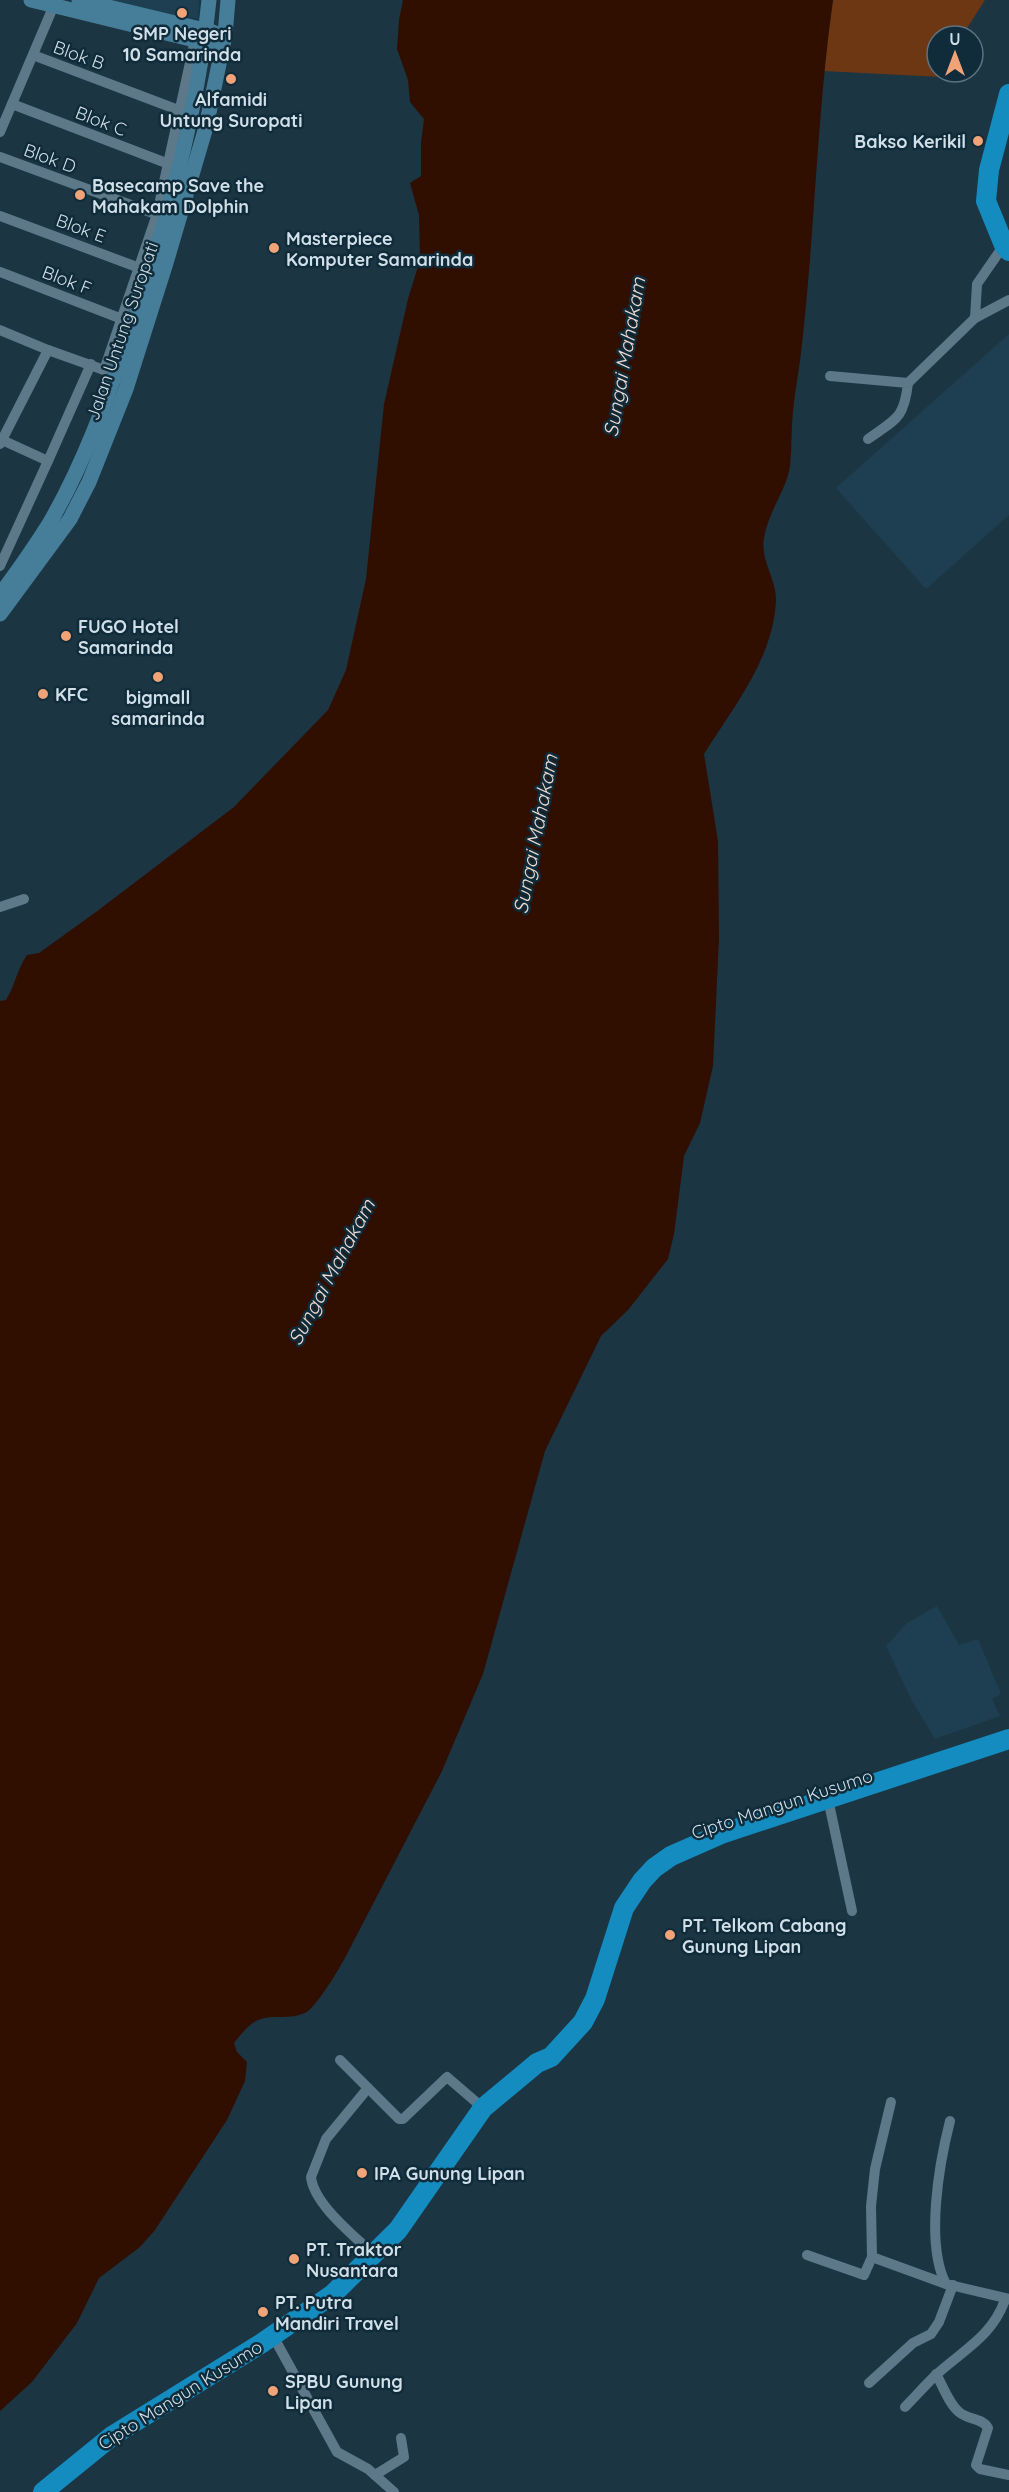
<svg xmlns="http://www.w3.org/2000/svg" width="1009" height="2492" viewBox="0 0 1009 2492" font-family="Quicksand,sans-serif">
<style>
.built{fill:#1d3f51}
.green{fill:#6d3713}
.water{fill:#300f00}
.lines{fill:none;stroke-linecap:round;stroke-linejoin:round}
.street{stroke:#5c7889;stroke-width:10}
.secondary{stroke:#467e9a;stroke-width:15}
.highway{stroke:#148cc0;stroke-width:20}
.poi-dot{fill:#efa377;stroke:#102b39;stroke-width:2}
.labels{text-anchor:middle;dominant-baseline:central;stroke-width:5;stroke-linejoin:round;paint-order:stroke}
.poi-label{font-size:18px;font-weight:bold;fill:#d0dfe8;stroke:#102b39;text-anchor:start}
.street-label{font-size:18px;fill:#d0dfe8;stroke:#102b39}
.water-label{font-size:20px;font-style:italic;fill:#f1dcd1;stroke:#102b39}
</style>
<rect width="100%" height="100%" fill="#1b3543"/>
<g class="built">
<path d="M 100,0 L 199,0 L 198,19 L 133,8 Z"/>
<path d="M 1009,334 L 1009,515 L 926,589 L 836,488 Z"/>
<path d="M 937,1606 L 959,1645 L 978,1639 L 1001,1694 L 992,1699 L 1000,1716 L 935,1739 L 911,1699 L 886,1646 L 907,1623 Z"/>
</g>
<path class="green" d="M 833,0 L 985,0 L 962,36 L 937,36 L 937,72 L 943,72 L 941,77 L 823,71 Z"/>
<path class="water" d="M 403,0 L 833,0 C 817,114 815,229 802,344 C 800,366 795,389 793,411 C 791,429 792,448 790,466 C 787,489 768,512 764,538 C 760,560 776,578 776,599 C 774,658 734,706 704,754 L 718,841 L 719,938 L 713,1066 L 700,1123 L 684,1156 L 674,1234 L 668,1259 L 628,1310 L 601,1336 L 545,1451 L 483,1674 L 442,1771 L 346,1956 C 339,1969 316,2008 305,2013 C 290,2020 273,2014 258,2020 C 248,2024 241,2035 234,2043 L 237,2052 L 247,2062 L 245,2081 L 227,2120 L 155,2230 L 140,2247 L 99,2278 L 77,2323 L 32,2382 L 0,2411 L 0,1001 L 6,1000 C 15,986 17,969 27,955 L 39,953 L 96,912 L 234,807 L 328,710 L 346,670 L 366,579 L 384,404 L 408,299 L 420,260 L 419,215 L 410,183 L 421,176 L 421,143 L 424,119 L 410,102 L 408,80 L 397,49 L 399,20 Z"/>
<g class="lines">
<g class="street">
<path d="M 33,55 L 181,111"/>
<path d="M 12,104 L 174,166"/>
<path d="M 0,132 L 54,5"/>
<path d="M 0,157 L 161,216"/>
<path d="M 0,216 L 145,270"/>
<path d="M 0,272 L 122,319"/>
<path d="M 975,318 L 977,284 L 1004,245"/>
<path d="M 0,330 L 48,350 L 104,370 L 157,214 L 196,35"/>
<path d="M 830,376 L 908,383 C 904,419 896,419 868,439"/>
<path d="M 908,383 L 975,318 L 1009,300"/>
<path d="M 0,439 L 48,461 L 0,566"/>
<path d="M 0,444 L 48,350"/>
<path d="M 48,461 L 91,364"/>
<path d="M 0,907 L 24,899"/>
<path d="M 828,1799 L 852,1911"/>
<path d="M 340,2060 L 399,2119 L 403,2119 L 447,2077 L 483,2108"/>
<path d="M 368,2088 L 326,2139 L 311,2177 C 314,2205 355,2236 374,2255"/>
<path d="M 807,2255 L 864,2275 L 872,2257 L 871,2206 L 875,2169 L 891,2102"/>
<path d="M 872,2257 L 946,2284 L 1009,2299"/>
<path d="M 946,2284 C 925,2244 939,2164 950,2121"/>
<path d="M 273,2336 L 337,2452 L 368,2469 L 394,2492"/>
<path d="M 936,2374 C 943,2386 949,2404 959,2412 C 968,2420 983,2418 988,2428 L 976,2465 L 980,2469 L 1009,2475"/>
<path d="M 869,2383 L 913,2343 L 931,2334 L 939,2322 L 953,2285"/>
<path d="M 905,2407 C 916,2396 926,2384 937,2374 C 965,2349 992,2336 1005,2300"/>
<path d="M 375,2475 L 404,2457 L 401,2438"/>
</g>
<g class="secondary">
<path d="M 31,0 L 211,44"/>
<path d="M 79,0 L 213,32"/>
<path d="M 0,595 C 17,572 34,548 49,524 C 83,466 107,399 129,336 C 166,227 197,115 209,0"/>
<path d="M 0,614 L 70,519 L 89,482 L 126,389 L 166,263 L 206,127 L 225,35 L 228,0"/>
</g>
<g class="highway">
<path d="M 1009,94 L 989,170 L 986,201 L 1004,245 L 1009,251"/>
<path d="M 43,2492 L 112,2436 L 262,2343 L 333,2294 L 398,2230 L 483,2108 L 537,2063 L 551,2057 L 583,2022 L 595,1999 L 624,1908 L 642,1881 L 654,1868 L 671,1856 L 721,1834 L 1009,1739"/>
</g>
</g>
<g class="poi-dot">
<circle cx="182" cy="13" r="6"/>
<circle cx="231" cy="79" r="6"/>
<circle cx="978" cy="141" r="6"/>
<circle cx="80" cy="195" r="6"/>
<circle cx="274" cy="248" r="6"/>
<circle cx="66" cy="636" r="6"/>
<circle cx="158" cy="677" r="6"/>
<circle cx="43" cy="694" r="6"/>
<circle cx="670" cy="1935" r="6"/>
<circle cx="362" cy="2173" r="6"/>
<circle cx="294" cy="2259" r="6"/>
<circle cx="263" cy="2312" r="6"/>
<circle cx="273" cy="2391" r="6"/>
</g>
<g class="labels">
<g class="poi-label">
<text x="182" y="33" text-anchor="middle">SMP Negeri<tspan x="182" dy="21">10 Samarinda</tspan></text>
<text x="231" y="99" text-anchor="middle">Alfamidi<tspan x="231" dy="21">Untung Suropati</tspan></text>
<text x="966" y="141" text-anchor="end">Bakso Kerikil</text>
<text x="92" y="185">Basecamp Save the<tspan x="92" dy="21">Mahakam Dolphin</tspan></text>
<text x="286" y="238">Masterpiece<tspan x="286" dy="21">Komputer Samarinda</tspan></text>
<text x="78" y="626">FUGO Hotel<tspan x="78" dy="21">Samarinda</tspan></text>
<text x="55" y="694">KFC</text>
<text x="158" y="697" text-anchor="middle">bigmall<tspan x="158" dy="21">samarinda</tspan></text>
<text x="682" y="1925">PT. Telkom Cabang<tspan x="682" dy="21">Gunung Lipan</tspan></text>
<text x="374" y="2173">IPA Gunung Lipan</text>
<text x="306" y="2249">PT. Traktor<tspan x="306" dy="21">Nusantara</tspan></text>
<text x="275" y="2302">PT. Putra<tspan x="275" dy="21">Mandiri Travel</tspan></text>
<text x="285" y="2381">SPBU Gunung<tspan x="285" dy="21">Lipan</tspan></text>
</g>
<g class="street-label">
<text transform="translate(79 55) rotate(20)">Blok B</text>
<text transform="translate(101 121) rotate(21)">Blok C</text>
<text transform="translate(50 158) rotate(20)">Blok D</text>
<text transform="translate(81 228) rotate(20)">Blok E</text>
<text transform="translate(67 280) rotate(21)">Blok F</text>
<text transform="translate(122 331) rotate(-71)">Jalan Untung Suropati</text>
<text transform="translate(782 1804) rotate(-18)">Cipto Mangun Kusumo</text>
<text transform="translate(180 2395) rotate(-32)">Cipto Mangun Kusumo</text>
</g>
<g class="water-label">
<text transform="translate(624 357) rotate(-80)">Sungai Mahakam</text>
<text transform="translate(535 834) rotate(-79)">Sungai Mahakam</text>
<text transform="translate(331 1272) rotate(-62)">Sungai Mahakam</text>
</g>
</g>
<g transform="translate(955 54)"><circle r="28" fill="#102b39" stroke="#5d737f" stroke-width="1.5"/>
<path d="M0-4.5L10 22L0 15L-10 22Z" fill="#efa377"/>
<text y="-9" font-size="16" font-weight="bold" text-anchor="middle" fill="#d0dfe8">U</text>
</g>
</svg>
